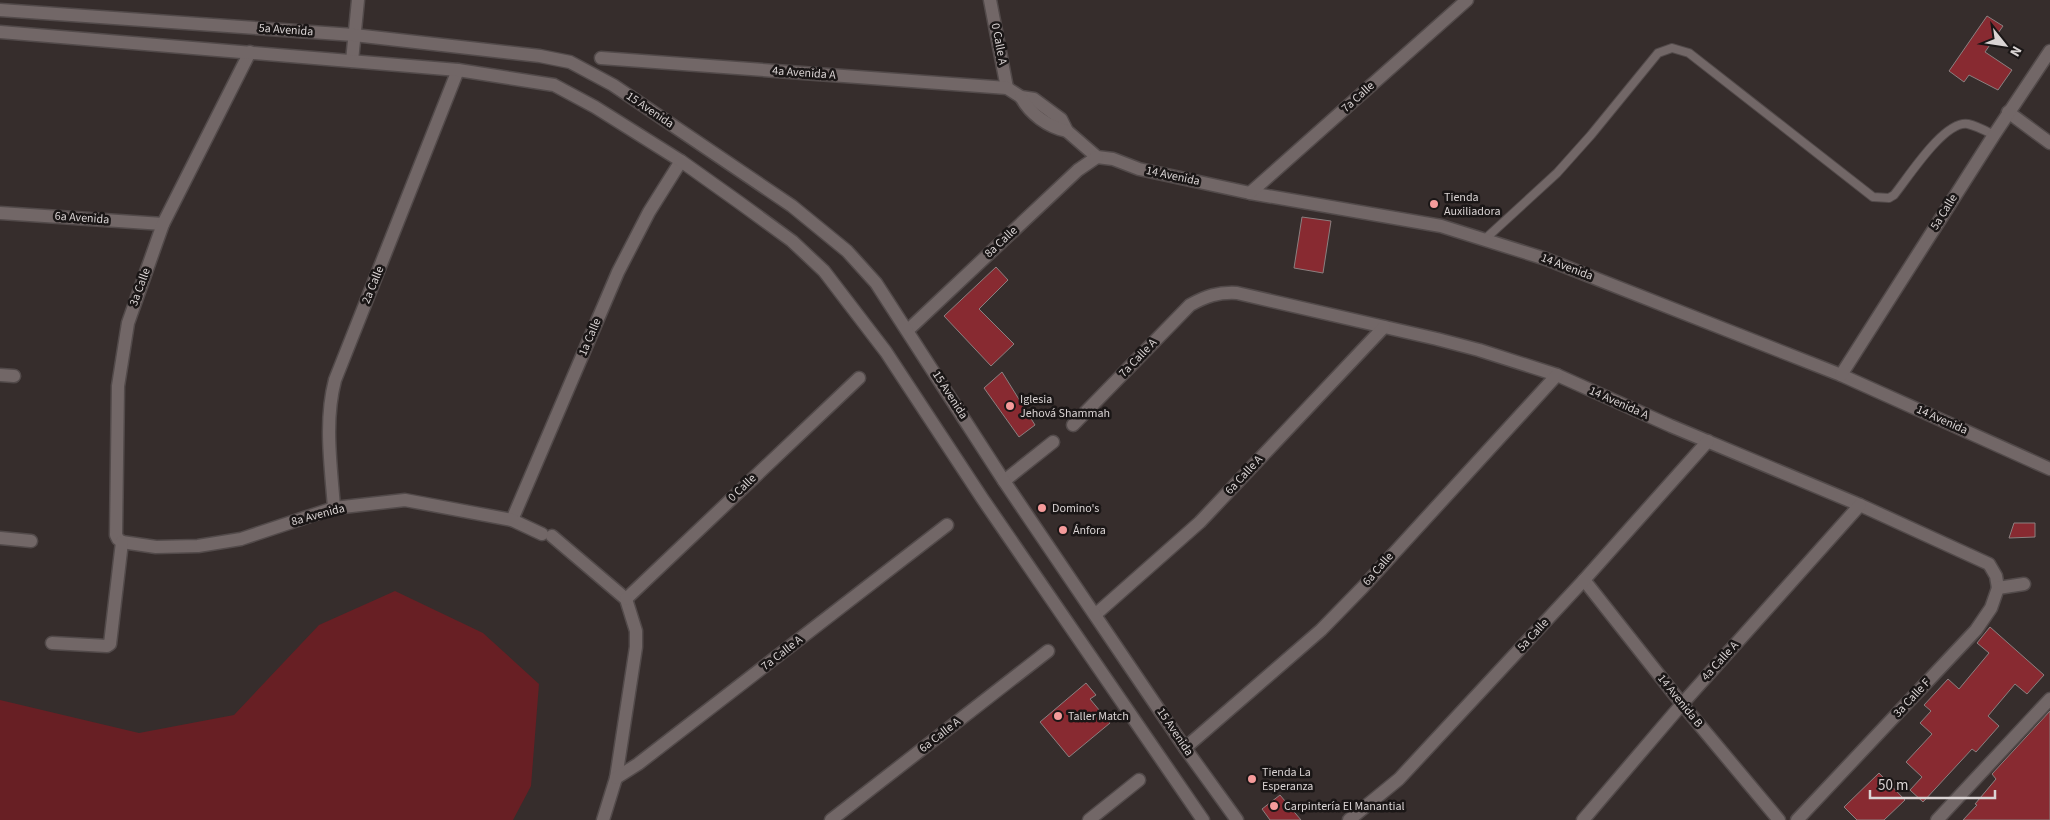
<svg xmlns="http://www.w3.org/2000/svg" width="2050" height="820" viewBox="0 0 2050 820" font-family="'Source Sans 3',sans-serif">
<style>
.green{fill:#681f24}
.building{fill:#882a31;stroke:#8b8080}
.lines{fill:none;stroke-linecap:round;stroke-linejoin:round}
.lane-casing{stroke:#524a4a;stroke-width:10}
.street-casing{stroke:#524a4a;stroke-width:15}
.secondary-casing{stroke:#524a4a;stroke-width:15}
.lane{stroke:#726767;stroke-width:8}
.street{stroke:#726767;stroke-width:12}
.secondary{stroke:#726767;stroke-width:12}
.poi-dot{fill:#f59b9b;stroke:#1a1616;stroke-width:2}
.labels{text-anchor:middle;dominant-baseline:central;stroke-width:5;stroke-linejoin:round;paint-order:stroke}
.street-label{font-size:12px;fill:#dad4d4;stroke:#1a1616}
.poi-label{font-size:12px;fill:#dad4d4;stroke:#1a1616;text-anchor:start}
</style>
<rect width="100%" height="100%" fill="#362d2c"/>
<path class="green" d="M 395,591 L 483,633 L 539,684 L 531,786 L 513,820 L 0,820 L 0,700 L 139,733 L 234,715 L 319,625 Z"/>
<g class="building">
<path d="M 1987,16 L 2003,26 L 1985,52 L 2012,70 L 1998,90 L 1969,75 L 1964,82 L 1949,71 Z"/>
<path d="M 1302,217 L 1331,221 L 1323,273 L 1294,268 Z"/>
<path d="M 996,267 L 1008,280 L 979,309 L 1014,344 L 991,366 L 944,316 Z"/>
<path d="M 1002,372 L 1035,425 L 1019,437 L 984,388 Z"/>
<path d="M 2014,523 L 2035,523 L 2035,537 L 2009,538 Z"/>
<path d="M 1990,627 L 2044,675 L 2027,694 L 2015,684 L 1988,716 L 1999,726 L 1976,752 L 1972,749 L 1923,802 L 1910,790 L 1922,777 L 1906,762 L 1932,734 L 1920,723 L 1931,711 L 1924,705 L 1948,679 L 1959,689 L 1989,653 L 1977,643 Z"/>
<path d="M 1086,683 L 1096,695 L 1090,699 L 1110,723 L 1069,757 L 1040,722 Z"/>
<path d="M 2050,711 L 2050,820 L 1963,820 L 1977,805 L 1975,804 L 1996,779 L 1992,774 Z"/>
<path d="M 1879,773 L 1905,800 L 1884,820 L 1857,820 L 1844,807 Z"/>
<path d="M 1280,795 L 1301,820 L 1270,820 L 1262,809 Z"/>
</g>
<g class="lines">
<defs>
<path id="lane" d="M 1484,240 L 1557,173 L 1591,135 L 1658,53 L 1672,48 L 1689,53 L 1873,197 L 1889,198 L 1894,195 C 1908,178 1944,120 1968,124 C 1977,126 1986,131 1994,135"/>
<g id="street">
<path d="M 990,0 L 1007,88"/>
<path d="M 601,58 L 1007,88 L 1021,97 L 1034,99 L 1061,119 L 1067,131 L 1097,157 L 1113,159 L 1139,169 L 1250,193 L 1441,226 L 1546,259 L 1841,375 L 2050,469"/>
<path d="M 352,61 L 358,0"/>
<path d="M 1021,97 C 1030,114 1048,127 1067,131"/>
<path d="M 2008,112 L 2050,143"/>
<path d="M 1250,193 L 1467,0"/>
<path d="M 0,213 L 163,224"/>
<path d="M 908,330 L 1078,170 L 1097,157"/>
<path d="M 0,375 L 14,376"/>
<path d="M 1841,375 L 1994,135 L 2050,51"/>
<path d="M 1073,425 L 1190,305 C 1206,296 1218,292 1237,293 L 1437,339 L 1479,350 L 1557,375 L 1671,426 L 1860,505 L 1989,564 L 1996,576 L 1998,588"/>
<path d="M 1004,481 L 1053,442"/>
<path d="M 334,508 C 331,466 324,422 335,380 L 458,70"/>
<path d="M 512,520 L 618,272 L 649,212 L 681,161"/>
<path d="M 552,536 L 626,599 L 636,631 L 636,647 L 616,778 L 603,820"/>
<path d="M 0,538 L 31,541"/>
<path d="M 122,542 L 118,539 L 116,535 L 118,386 L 128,323 L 163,224 L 250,52"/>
<path d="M 122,542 L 156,547 L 198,546 L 241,539 L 334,508 L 405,500 L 512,520 L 542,534"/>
<path d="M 1584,580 L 1682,704 L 1779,820"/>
<path d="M 626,599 L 859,378"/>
<path d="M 1096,614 L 1200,522 L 1384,327"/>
<path d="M 52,643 L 107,646 L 110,644 L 122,542"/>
<path d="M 1185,748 L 1321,630 L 1363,587 L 1557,375"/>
<path d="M 616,778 L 638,764 L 947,525"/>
<path d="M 831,820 L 1048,651"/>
<path d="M 1089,820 L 1139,780"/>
<path d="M 1349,820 L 1399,779 L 1584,580 L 1708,441"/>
<path d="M 1583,820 L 1682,704 L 1860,505"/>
<path d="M 1797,820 L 1976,630 L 1991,608 L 1998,588 L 2024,584"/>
<path d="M 1937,820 L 2050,699"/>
</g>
<g id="secondary">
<path d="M 0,10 L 354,35 L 540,56 L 570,62 L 613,85 L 792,206 L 847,251 L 876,283 L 1004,481 L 1185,748 L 1237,820"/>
<path d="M 0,32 L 458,70 L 554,85 L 595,107 L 681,161 L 740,203 L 792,241 L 824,271 L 886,352 L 982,498 L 1203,820"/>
</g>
</defs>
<use href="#lane" class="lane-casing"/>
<use href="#street" class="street-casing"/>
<use href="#secondary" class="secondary-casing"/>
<use href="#lane" class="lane"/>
<use href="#street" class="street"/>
<use href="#secondary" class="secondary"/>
</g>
<g class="poi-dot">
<circle cx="1434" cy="204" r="5"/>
<circle cx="1010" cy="406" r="5"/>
<circle cx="1042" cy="508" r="5"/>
<circle cx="1063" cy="530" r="5"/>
<circle cx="1058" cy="716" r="5"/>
<circle cx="1252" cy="779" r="5"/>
<circle cx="1274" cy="806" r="5"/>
</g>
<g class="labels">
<g class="street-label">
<text transform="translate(286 30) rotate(4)">5a Avenida</text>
<text transform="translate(999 44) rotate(79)">0 Calle A</text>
<text transform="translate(804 73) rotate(4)">4a Avenida A</text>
<text transform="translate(1358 97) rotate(-42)">7a Calle</text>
<text transform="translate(650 110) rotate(34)">15 Avenida</text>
<text transform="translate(1173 176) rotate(12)">14 Avenida</text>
<text transform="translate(1944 212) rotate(-58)">5a Calle</text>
<text transform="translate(82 218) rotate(4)">6a Avenida</text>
<text transform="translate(1001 242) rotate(-43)">8a Calle</text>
<text transform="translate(1567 267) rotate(21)">14 Avenida</text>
<text transform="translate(373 285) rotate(-68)">2a Calle</text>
<text transform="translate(140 287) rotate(-70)">3a Calle</text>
<text transform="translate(590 337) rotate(-67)">1a Calle</text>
<text transform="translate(1138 358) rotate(-46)">7a Calle A</text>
<text transform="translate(950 395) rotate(57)">15 Avenida</text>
<text transform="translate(1619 403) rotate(24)">14 Avenida A</text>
<text transform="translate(1942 420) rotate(24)">14 Avenida</text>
<text transform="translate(1244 475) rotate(-47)">6a Calle A</text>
<text transform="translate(742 488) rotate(-44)">0 Calle</text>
<text transform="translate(318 515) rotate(-15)">8a Avenida</text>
<text transform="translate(1378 569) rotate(-49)">6a Calle</text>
<text transform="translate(1533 635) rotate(-47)">5a Calle</text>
<text transform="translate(782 653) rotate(-38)">7a Calle A</text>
<text transform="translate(1720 661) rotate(-48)">4a Calle A</text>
<text transform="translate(1912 698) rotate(-47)">3a Calle F</text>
<text transform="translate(1680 701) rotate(51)">14 Avenida B</text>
<text transform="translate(1175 732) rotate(56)">15 Avenida</text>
<text transform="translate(940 735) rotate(-38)">6a Calle A</text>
</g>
<g class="poi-label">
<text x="1444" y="197">Tienda<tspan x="1444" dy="14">Auxiliadora</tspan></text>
<text x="1020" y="399">Iglesia<tspan x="1020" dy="14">Jehová Shammah</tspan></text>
<text x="1052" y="508">Domino's</text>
<text x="1073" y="530">Ánfora</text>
<text x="1068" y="716">Taller Match</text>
<text x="1262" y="772">Tienda La<tspan x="1262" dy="14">Esperanza</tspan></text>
<text x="1284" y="806">Carpintería El Manantial</text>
</g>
</g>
<g transform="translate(2005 45) rotate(120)" stroke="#1a1616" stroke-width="4" paint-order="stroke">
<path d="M0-4L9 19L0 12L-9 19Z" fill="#dad4d4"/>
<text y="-8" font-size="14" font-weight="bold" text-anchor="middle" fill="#dad4d4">N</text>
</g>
<path d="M1870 790v8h125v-8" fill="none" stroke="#dad4d4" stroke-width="2.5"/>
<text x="1878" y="790" font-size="15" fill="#dad4d4" stroke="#1a1616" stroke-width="4" paint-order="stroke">50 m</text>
</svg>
